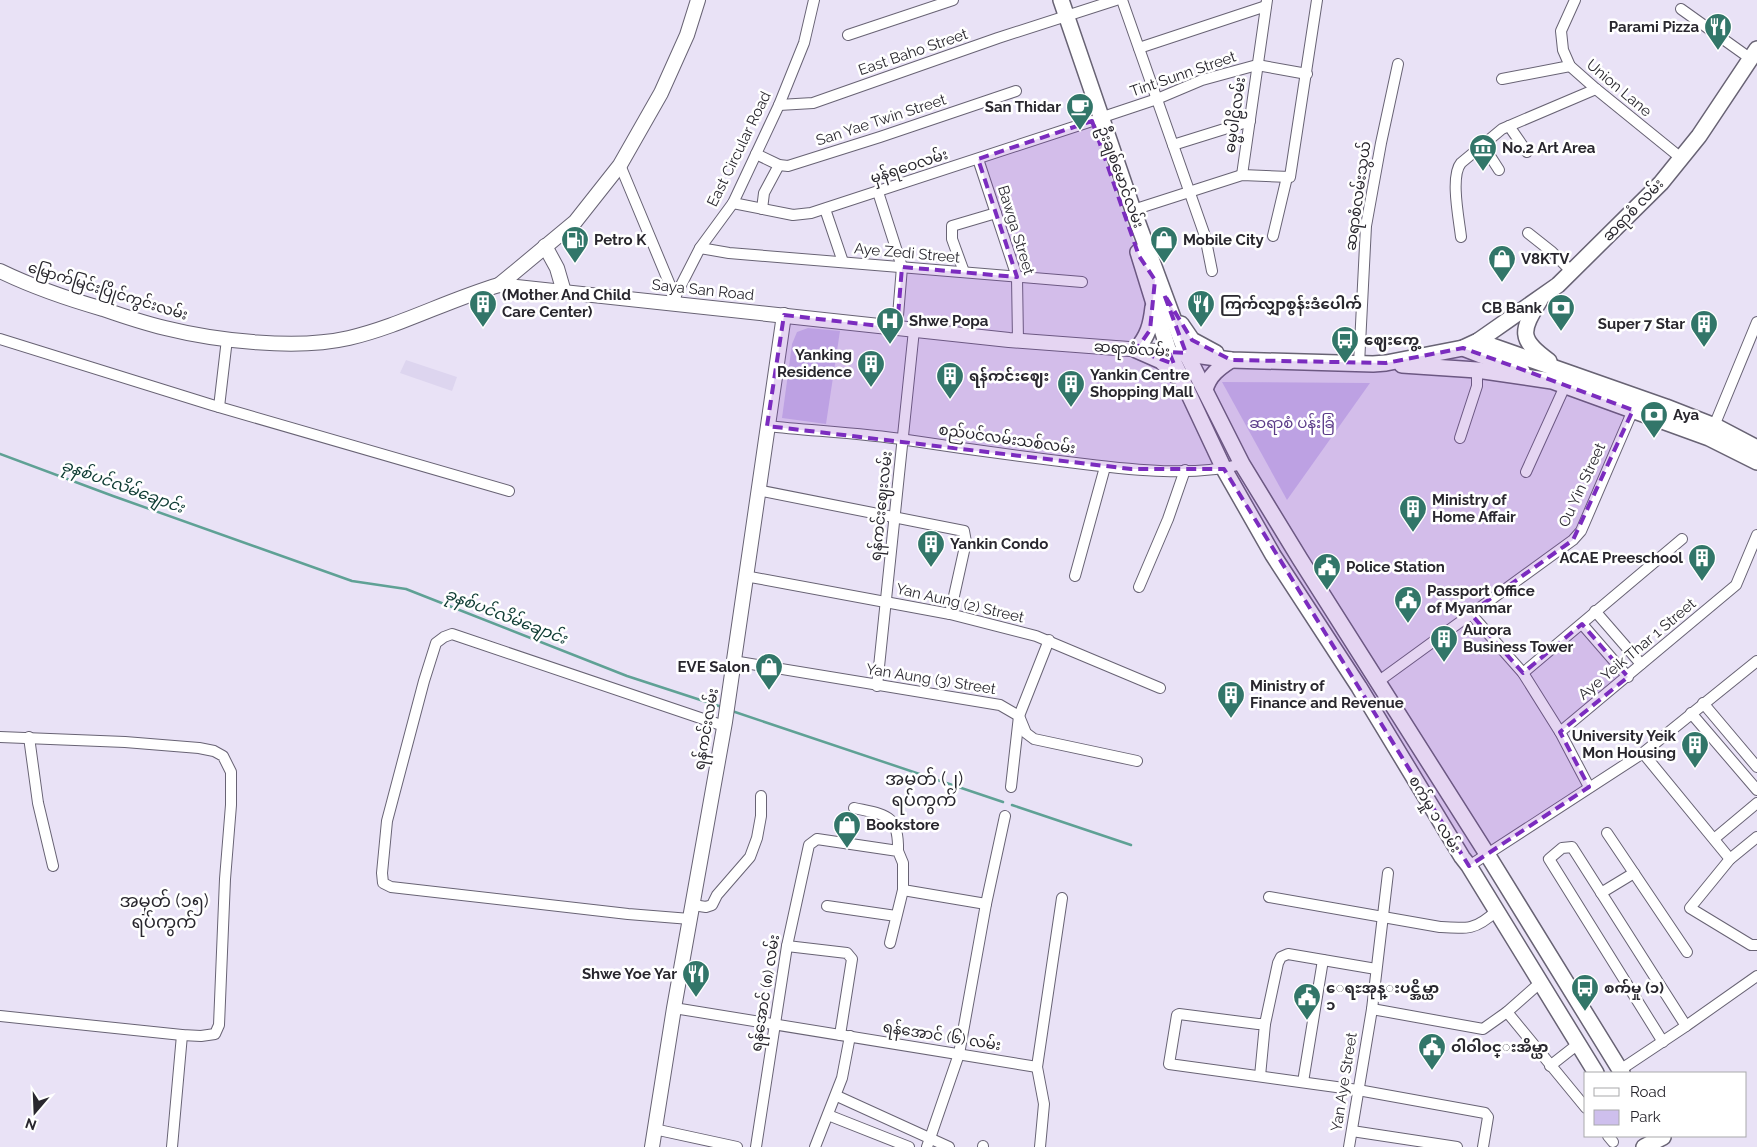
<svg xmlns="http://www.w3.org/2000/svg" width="1757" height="1147" viewBox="0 0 1757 1147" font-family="Raleway,'Noto Sans Myanmar',sans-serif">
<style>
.built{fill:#ddd5ef}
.green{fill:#cebfed}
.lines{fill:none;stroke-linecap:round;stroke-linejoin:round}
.stream{stroke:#5fa195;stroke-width:2.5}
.street-casing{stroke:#686374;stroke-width:12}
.secondary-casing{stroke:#686374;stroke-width:16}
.primary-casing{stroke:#686374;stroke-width:18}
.street{stroke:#fff;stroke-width:10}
.secondary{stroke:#fff;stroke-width:14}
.primary{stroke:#fff;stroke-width:15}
.marked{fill:#7b2cbf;fill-opacity:0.2;stroke:#7b2cbf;stroke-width:4;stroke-dasharray:10 6;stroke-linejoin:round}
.labels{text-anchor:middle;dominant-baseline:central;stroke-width:5;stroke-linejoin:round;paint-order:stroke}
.poi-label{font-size:15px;font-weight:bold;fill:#29272e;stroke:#fff;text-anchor:start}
.street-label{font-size:15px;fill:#29272e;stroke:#fff}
.park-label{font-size:15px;fill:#5b3b88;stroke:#fff}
.water-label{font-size:16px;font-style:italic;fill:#0e3b33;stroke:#fff}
.quarter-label{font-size:18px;fill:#29272e;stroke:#fff}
</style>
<rect width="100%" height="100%" fill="#e9e2f6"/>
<path class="built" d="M 406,360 L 457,377 L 452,391 L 400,373 Z"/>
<g class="green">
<path d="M 808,328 L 840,331 L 826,424 L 782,418 L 792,344 L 797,332 Z"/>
<path d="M 1222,382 L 1370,383 L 1287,500 Z"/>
</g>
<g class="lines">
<g class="stream">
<path d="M 0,454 L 113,496 L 352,581 L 406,589 L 627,676 L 722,707"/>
<path d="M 732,711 L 1003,802"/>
<path d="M 1012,805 L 1131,845"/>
</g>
<defs>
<g id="street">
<path d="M 1122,0 L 1205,236 L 1212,271"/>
<path d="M 1575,0 L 1561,31 L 1563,50 L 1570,66 L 1596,89 L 1681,158"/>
<path d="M 1681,9 L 1751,59"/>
<path d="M 848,35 L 953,0"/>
<path d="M 1139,48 L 1266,6"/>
<path d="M 1502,79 L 1570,66"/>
<path d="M 779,105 L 813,103 L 998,38 L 1116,0"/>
<path d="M 1100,118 L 1157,99 L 1202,80 L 1257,65 L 1307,74"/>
<path d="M 1509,126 L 1527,152"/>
<path d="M 1173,145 L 1250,121"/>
<path d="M 1483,145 L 1499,170"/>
<path d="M 756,154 L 779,165 L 788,166 L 880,137 L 1016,91"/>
<path d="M 978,159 L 1017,277 L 1018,341"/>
<path d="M 620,165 L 670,285 L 676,295"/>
<path d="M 1242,175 L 1267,0"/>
<path d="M 878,192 L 902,267 L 897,328"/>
<path d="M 733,203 L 793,215 L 811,213 L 1092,121"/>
<path d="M 762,209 L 764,193 L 779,165"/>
<path d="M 825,209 L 843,262"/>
<path d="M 1133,210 L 1242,175 L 1290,177 L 1317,0"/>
<path d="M 1528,233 L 1552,252 L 1571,271"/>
<path d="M 1273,236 L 1287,177"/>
<path d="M 1461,237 C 1459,219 1450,176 1461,163 L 1502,129 L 1596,89"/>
<path d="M 700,248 L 729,253 L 1082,282"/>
<path d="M 964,272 L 952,239 L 952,226 L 996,213"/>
<path d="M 675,303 L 676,295 L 700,248 L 733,203 L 779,105 L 804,43 L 814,0"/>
<path d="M 0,339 L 212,405 L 509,491"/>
<path d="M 1359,364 L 1366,226 L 1381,143 L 1398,64"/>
<path d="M 219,407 L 227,339"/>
<path d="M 767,426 C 813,431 861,433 907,440 C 966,449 1025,457 1084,464 C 1133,470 1195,477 1242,464"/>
<path d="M 1714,426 L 1757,322"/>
<path d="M 1460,438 L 1477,386 L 1477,370"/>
<path d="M 1526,472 L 1565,386"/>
<path d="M 757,490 L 964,531 L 966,542 L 950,614"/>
<path d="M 745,576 L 950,614 L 1036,636 L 1160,688"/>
<path d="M 1075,576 L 1105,467"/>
<path d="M 1139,587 L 1168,519 L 1185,470"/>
<path d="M 1595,611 L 1641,664"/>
<path d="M 1470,613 L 1523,673 L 1560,732 L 1589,787"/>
<path d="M 1582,624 L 1628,677"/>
<path d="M 733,661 L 1000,705 L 1019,716 L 1026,733 L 1034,739 L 1137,761"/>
<path d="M 1523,673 L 1682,539"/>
<path d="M 1379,681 L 1573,540 L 1581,531 L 1633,410"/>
<path d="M 877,686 L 914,330"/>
<path d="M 1703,703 L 1757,767"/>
<path d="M 1691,713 L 1757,790"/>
<path d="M 1560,732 L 1736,585 L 1757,535"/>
<path d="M 0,737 L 125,742 L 199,748 L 214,751 L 223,756 L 231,772 L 231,805 L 225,879 L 219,1025 L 215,1034 L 201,1036 L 182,1035 L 0,1016"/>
<path d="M 29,737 L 38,803 L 53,866"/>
<path d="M 1643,753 L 1730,859"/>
<path d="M 1011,787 L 1019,716 L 1049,640"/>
<path d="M 854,808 C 886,815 899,814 898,851"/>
<path d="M 1607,833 L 1687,952"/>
<path d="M 1757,837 L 1730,859 L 1690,908 L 1751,945 L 1757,945"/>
<path d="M 1714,839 L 1757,803"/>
<path d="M 1469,866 L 1643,753 L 1757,661"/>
<path d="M 1601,893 L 1634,873"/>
<path d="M 1269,897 L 1440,927 C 1467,929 1476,930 1496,911"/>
<path d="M 693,905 L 706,907 L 712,905 L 717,895 L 750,857 L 757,838 L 761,816 L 761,796"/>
<path d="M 827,906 L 896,916"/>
<path d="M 690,919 L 628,914 L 391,887 L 383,883 L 382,873 L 387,821 L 424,681 L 436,643 L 444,637 L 452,634 L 724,726"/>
<path d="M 890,943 L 903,890"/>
<path d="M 787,946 L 847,953 L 852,959 L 840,1035"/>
<path d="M 674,1008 L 1037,1067"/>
<path d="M 1372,1009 L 1483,1029 L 1507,1012 L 1541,982"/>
<path d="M 1507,1012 L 1586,1108"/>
<path d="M 1265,1024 L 1258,1024 L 1179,1014 L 1177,1015 L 1169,1064 L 1358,1090 L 1485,1113 L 1488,1117 L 1483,1147"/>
<path d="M 1663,1042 L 1549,859 L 1562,848 L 1572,847 L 1686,1026"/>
<path d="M 1550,1066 L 1578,1044"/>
<path d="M 1620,1070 L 1686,1026 L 1757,976"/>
<path d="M 1260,1076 L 1265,1024 L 1278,963 L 1281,957 L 1288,954 L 1376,969"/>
<path d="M 1303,1082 L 1323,960"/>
<path d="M 837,1096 L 949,1147"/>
<path d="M 828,1115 L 909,1147"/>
<path d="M 654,1129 L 737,1147"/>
<path d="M 1352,1131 L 1457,1147"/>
<path d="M 1608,1136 L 1613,1142"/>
<path d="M 172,1147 L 182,1035"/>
<path d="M 756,1147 L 787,946 L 809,845 L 817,839 L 898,851 L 903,863 L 903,890 L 986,904"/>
<path d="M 815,1147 L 842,1078 L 850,1036"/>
<path d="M 927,1147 L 959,1054 L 986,904 L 1005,816"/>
<path d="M 983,1147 L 983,1146"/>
<path d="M 1040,1147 L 1044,1104 L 1037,1067 L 1062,898"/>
<path d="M 1349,1147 L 1372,1009 L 1388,873"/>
</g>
<g id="secondary">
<path d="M 545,246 L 557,268 L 564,292"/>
<path d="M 0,271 C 33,287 68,299 103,309 C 123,316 144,323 165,328 C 217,341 297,350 349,338 C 400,326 448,300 499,285 L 1009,340 L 1169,352"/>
<path d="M 499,285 L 575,222 L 620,165 L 661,93 L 687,35 L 698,0"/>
<path d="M 652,1147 L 674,1008 L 725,722 L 784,315"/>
</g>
<g id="primary">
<path d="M 1061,0 L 1133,210 L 1186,353 L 1242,464 L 1300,559 L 1487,854 L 1622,1073"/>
<path d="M 1138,252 L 1169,352 L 1224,469 L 1273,555 L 1359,687 L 1462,857 L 1469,866 L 1596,1073"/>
<path d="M 1540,300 C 1521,331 1518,339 1549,361"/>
<path d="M 1153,307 C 1151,325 1148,336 1136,350 L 1161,361 L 1176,376"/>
<path d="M 1181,324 L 1192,340 L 1216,353"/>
<path d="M 1478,341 L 1666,407 L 1717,427 L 1757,448"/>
<path d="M 1463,348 L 1522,371"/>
<path d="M 1180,353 L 1231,360 L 1373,364 L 1386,363 L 1463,348 L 1478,341 L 1558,285 L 1661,183 L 1699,136 L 1757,49"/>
<path d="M 1402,365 L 1477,370 L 1552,381 L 1709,438 L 1757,462"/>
<path d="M 1205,390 C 1209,375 1219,368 1231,360"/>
<path d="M 1644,1147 L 1663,1137"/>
</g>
</defs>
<use href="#street" class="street-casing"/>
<use href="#secondary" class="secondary-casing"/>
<use href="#primary" class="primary-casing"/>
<use href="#street" class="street"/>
<use href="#secondary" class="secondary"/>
<use href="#primary" class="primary"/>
</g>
<path class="marked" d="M 1092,121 L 1139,256 L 1155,280 L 1150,330 L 1136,350 L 1174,364 L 1169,352 L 1186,353 L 1164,294 L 1192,340 L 1231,360 L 1386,363 L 1463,348 L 1633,410 L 1573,540 L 1470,613 L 1523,673 L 1582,624 L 1628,677 L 1560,732 L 1589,787 L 1469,866 L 1224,469 L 1131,469 L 767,426 L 784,315 L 897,328 L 902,267 L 1017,277 L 978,159 Z"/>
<defs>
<symbol id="restaurant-pin" viewBox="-11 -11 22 30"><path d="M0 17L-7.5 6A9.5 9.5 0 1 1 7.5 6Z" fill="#327669" stroke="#fff"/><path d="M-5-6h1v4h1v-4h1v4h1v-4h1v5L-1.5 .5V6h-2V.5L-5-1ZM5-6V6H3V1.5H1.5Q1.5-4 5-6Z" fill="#fff"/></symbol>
<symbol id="cafe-pin" viewBox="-11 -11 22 30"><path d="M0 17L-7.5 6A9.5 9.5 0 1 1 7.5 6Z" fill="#327669" stroke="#fff"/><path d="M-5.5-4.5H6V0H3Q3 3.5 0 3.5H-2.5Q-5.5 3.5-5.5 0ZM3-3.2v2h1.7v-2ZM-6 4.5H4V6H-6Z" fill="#fff"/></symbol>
<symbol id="museum-pin" viewBox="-11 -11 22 30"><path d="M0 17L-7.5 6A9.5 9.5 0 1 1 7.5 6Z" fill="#327669" stroke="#fff"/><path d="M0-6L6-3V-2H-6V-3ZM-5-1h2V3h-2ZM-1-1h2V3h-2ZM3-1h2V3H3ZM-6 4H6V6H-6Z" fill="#fff"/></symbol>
<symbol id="fuel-pin" viewBox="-11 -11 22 30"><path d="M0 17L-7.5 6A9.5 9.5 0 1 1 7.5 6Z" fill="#327669" stroke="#fff"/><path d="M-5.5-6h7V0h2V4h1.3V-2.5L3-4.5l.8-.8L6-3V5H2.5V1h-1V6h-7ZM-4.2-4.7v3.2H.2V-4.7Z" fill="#fff"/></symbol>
<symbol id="shop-pin" viewBox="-11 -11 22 30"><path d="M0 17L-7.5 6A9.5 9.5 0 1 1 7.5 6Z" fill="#327669" stroke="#fff"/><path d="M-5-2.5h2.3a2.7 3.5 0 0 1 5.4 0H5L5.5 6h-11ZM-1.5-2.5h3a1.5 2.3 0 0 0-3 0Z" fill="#fff"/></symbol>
<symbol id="building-pin" viewBox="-11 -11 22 30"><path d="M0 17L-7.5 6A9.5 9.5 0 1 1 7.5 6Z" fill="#327669" stroke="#fff"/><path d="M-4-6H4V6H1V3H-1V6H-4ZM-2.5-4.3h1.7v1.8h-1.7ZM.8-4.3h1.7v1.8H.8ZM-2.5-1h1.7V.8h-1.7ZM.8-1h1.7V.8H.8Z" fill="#fff"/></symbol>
<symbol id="bank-pin" viewBox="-11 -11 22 30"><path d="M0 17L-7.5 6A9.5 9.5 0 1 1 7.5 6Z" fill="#327669" stroke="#fff"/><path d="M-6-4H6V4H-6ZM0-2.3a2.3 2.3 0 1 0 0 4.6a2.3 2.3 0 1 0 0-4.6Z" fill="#fff"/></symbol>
<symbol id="hospital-pin" viewBox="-11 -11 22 30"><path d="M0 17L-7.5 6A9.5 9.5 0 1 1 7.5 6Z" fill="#327669" stroke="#fff"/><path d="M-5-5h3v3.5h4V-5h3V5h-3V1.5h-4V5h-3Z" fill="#fff"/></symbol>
<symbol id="bus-pin" viewBox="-11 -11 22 30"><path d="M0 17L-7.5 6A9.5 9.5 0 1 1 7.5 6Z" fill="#327669" stroke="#fff"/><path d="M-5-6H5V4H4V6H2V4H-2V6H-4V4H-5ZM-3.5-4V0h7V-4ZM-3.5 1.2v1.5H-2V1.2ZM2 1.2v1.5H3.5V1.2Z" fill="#fff"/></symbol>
<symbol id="civic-pin" viewBox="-11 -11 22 30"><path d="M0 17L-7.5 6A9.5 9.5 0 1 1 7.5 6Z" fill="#327669" stroke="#fff"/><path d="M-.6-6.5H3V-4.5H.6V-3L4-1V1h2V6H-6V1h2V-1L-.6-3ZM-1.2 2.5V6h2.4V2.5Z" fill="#fff"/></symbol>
</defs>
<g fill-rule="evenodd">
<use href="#restaurant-pin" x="1702" y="11" width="32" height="43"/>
<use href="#cafe-pin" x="1064" y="91" width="32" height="43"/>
<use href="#museum-pin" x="1467" y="132" width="32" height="43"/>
<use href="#fuel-pin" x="559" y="224" width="32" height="43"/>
<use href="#shop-pin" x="1148" y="224" width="32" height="43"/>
<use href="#shop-pin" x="1486" y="243" width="32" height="43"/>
<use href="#building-pin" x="467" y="288" width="32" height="43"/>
<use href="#restaurant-pin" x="1185" y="288" width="32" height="43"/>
<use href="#bank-pin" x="1545" y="292" width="32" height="43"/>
<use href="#hospital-pin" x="874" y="305" width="32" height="43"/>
<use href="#building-pin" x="1688" y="308" width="32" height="43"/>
<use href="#bus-pin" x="1329" y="324" width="32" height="43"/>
<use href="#building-pin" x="855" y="348" width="32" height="43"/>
<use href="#building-pin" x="934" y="360" width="32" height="43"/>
<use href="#building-pin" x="1055" y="368" width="32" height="43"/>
<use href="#bank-pin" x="1638" y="399" width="32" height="43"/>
<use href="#building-pin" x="1397" y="493" width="32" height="43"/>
<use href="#building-pin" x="915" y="528" width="32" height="43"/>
<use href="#building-pin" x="1686" y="542" width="32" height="43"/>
<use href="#civic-pin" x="1311" y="551" width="32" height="43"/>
<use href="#civic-pin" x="1392" y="584" width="32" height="43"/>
<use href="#building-pin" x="1428" y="623" width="32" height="43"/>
<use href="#shop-pin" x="753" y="651" width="32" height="43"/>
<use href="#building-pin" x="1215" y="679" width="32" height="43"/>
<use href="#building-pin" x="1679" y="729" width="32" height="43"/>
<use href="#shop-pin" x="831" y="809" width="32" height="43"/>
<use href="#restaurant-pin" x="680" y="958" width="32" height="43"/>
<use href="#bus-pin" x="1569" y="972" width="32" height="43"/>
<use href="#civic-pin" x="1291" y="981" width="32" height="43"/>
<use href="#civic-pin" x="1416" y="1031" width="32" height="43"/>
</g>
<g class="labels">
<g class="poi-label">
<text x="1699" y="27" text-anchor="end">Parami Pizza</text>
<text x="1061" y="107" text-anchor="end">San Thidar</text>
<text x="1502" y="148">No.2 Art Area</text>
<text x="594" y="240">Petro K</text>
<text x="1183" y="240">Mobile City</text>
<text x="1521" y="259">V8KTV</text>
<text x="502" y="295">(Mother And Child<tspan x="502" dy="17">Care Center)</tspan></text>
<text x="1220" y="304">ကြက်လျှာစွန်းဒံပေါက်</text>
<text x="1542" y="308" text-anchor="end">CB Bank</text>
<text x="909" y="321">Shwe Popa</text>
<text x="1685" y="324" text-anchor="end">Super 7 Star</text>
<text x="1364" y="340">ဈေးကွေ့</text>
<text x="852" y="355" text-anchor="end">Yanking<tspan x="852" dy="17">Residence</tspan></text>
<text x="1090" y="375">Yankin Centre<tspan x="1090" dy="17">Shopping Mall</tspan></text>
<text x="969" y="376">ရန်ကင်းဈေး</text>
<text x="1673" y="415">Aya</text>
<text x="1432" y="500">Ministry of<tspan x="1432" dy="17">Home Affair</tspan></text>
<text x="950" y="544">Yankin Condo</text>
<text x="1683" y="558" text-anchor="end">ACAE Preeschool</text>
<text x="1346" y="567">Police Station</text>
<text x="1427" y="591">Passport Office<tspan x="1427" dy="17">of Myanmar</tspan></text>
<text x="1463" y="630">Aurora<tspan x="1463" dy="17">Business Tower</tspan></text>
<text x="750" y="667" text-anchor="end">EVE Salon</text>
<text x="1250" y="686">Ministry of<tspan x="1250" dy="17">Finance and Revenue</tspan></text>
<text x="1676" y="736" text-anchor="end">University Yeik<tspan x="1676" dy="17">Mon Housing</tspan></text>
<text x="866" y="825">Bookstore</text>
<text x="677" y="974" text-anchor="end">Shwe Yoe Yar</text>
<text x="1326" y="988">ေရႊအုန္းပင္အိမ္ယာ<tspan x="1326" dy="17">၁</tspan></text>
<text x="1604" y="988">စက်မှု (၁)</text>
<text x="1451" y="1047">ဝါဝါဝင္းအိမ္ယာ</text>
</g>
<g class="street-label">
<text transform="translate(913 52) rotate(-19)">East Baho Street</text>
<text transform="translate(1183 74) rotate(-19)">Tint Sunn Street</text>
<text transform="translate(1619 88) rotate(40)">Union Lane</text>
<text transform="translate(1235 115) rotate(-82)">ဓမ္မပါဠိလမ်း</text>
<text transform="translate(881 120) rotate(-18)">San Yae Twin Street</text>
<text transform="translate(739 149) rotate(-64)">East Circular Road</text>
<text transform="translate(909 166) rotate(-18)">မှန်ရဝေလမ်း</text>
<text transform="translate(1121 177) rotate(70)">ဦးချစ်မောင်လမ်း</text>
<text transform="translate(1358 196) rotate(-82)">ဆရာစံလမ်းသွယ်</text>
<text transform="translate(1633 210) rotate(-46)">ဆရာစံ လမ်း</text>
<text transform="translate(1016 230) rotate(73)">Bawga Street</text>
<text transform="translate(907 253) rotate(5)">Aye Zedi Street</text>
<text transform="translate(703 290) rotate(6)">Saya San Road</text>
<text transform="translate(108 291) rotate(17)">မြောက်မြင်းပြိုင်ကွင်းလမ်း</text>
<text transform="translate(1132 349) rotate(4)">ဆရာစံလမ်း</text>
<text transform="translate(1007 439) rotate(8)">စည်ပင်လမ်းသစ်လမ်း</text>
<text transform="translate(1582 485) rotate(-65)">Ou Yin Street</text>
<text transform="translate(881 506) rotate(-84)">ရန်ကင်းဈေးလမ်း</text>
<text transform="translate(960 603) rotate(13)">Yan Aung (2) Street</text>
<text transform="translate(1637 649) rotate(-40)">Aye Yeik Thar 1 Street</text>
<text transform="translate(931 679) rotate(9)">Yan Aung (3) Street</text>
<text transform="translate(706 729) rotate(-80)">ရန်ကင်းလမ်း</text>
<text transform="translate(1435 814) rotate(59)">စက်မှု ၁ လမ်း</text>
<text transform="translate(765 993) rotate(-81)">ရန်အောင် (၈) လမ်း</text>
<text transform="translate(942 1036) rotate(9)">ရန်အောင် (၆) လမ်း</text>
<text transform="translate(1344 1082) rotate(-81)">Yan Aye Street</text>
</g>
<g class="park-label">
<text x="1292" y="423">ဆရာစံ ပန်းခြံ</text>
</g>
<g class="water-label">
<text transform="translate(123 486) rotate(20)">ခုနစ်ပင်လိမ်ချောင်း</text>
<text transform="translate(506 616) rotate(21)">ခုနစ်ပင်လိမ်ချောင်း</text>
</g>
<g class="quarter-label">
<text x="924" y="778">အမှတ် (၂)<tspan x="924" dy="21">ရပ်ကွက်</tspan></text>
<text x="164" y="900">အမှတ် (၁၅)<tspan x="164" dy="21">ရပ်ကွက်</tspan></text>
</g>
</g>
<rect x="1584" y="1072" width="162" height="65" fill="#ffffff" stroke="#a9a9ab"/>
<rect x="1594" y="1088" width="25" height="8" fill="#ffffff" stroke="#a9a9ab"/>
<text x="1630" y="1097" font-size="15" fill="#29272e">Road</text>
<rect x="1594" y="1110" width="25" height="15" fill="#cebfed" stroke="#a9a9ab"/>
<text x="1630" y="1122" font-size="15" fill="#29272e">Park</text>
<g transform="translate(35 1112) rotate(199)" stroke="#ffffff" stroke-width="4" paint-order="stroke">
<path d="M0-4L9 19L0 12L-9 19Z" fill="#29272e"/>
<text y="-8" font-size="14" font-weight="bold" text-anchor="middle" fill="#29272e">N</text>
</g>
</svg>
